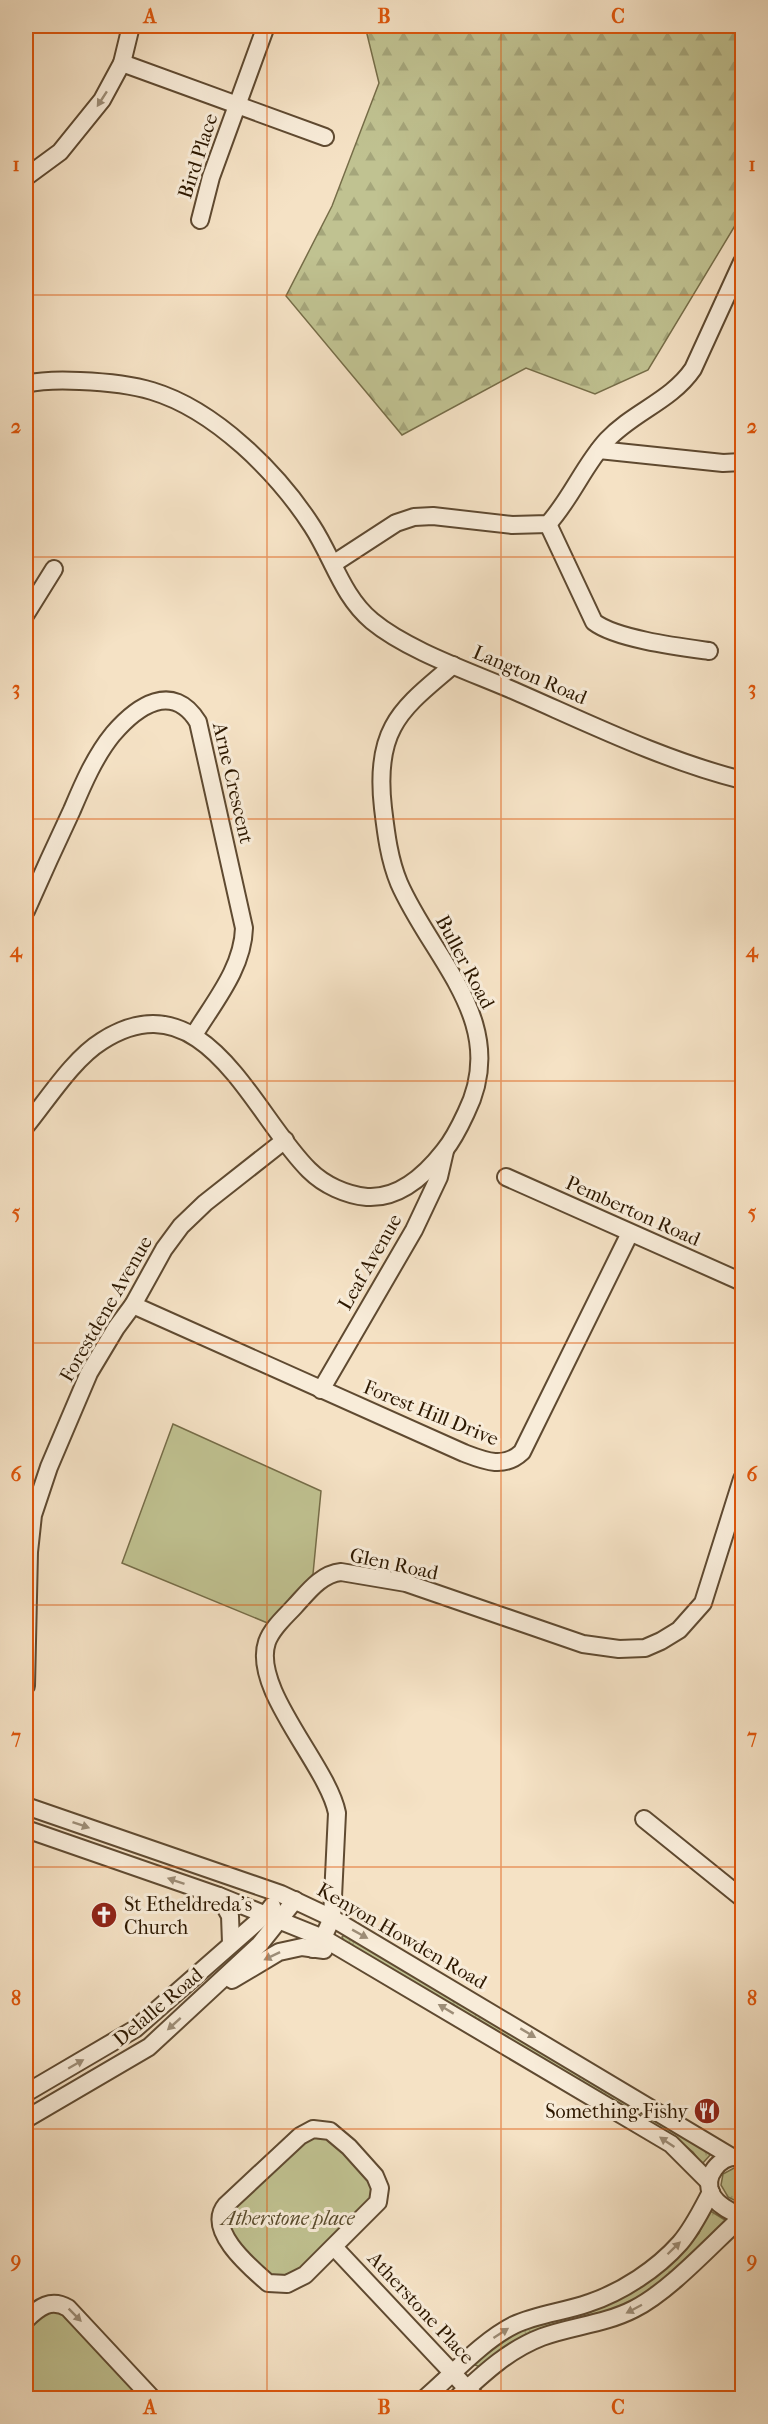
<svg xmlns="http://www.w3.org/2000/svg" width="768" height="2424" viewBox="0 0 768 2424" font-family="'IM FELL French Canon',serif">
<style>
.grass{fill:url(#grass-tufts);stroke:#766d48;stroke-width:1.5}
.forest{fill:url(#forest-firs);stroke:#766d48;stroke-width:1.5}
.park{fill:#c0c291;stroke:#766d48;stroke-width:1.5}
.lines{fill:none;stroke-linecap:round;stroke-linejoin:round}
.minor-casing{stroke:#5f4a31;stroke-width:20}
.minor{stroke:#f8ecd9;stroke-width:16}
.oneway{fill:#9d8d77}
.grid{fill:none;stroke:#df560b;stroke-width:1.5;stroke-opacity:0.55}
.labels{text-anchor:middle;dominant-baseline:central;stroke-width:6;stroke-linejoin:round;paint-order:stroke}
.street-label{font-size:20px;fill:#2d1800;stroke:#f8ecd9}
.poi-label{font-size:20px;fill:#2d1800;stroke:#f8ecd9;text-anchor:start}
.park-label{font-size:20px;font-style:italic;fill:#594b2c;stroke:#f8ecd9}
.neatline{fill:none;stroke:#df560b;stroke-width:2}
.grid-label{font-size:20px;text-anchor:middle;font-weight:bold;fill:#df560b}
</style>
<defs>
<pattern id="grass-tufts" width="24" height="20" patternUnits="userSpaceOnUse" patternTransform="scale(1.5)"><rect width="24" height="20" fill="#c0c291"/><path d="M3 7l-1-3M5 7V3M7 7l1-3M15 17l-1-3M17 17v-4M19 17l1-3" fill="none" stroke="#a5a67b"/></pattern>
<pattern id="forest-firs" width="22" height="20" patternUnits="userSpaceOnUse" patternTransform="scale(1.5)"><rect width="22" height="20" fill="#c0c291"/><path d="M5 1l3.5 6h-7zM16 11l3.5 6h-7z" fill="#a5a67b"/></pattern>
</defs>
<rect width="100%" height="100%" fill="#f5e2c5"/>
<filter id="stains"><feTurbulence type="fractalNoise" baseFrequency=".00333" numOctaves="4"/><feColorMatrix values="0 0 0 0 .2 0 0 0 0 .09 0 0 0 0 .02 0 0 0 .5 -.17"/></filter>
<radialGradient id="worn" r=".72"><stop offset=".6" stop-color="#630" stop-opacity="0"/><stop offset="1" stop-color="#630" stop-opacity=".3"/></radialGradient>
<g class="grass">
<path d="M 346,1934 L 709,2152 L 711,2154 L 702,2164 L 693,2152 L 676,2138 L 345,1943 L 342,1937 Z"/>
<path d="M 734,2168 L 742,2169 L 742,2204 L 728,2197 L 721,2185 L 723,2174 Z"/>
<path d="M 709,2210 L 725,2220 L 725,2223 L 658,2286 L 644,2295 L 616,2309 L 480,2367 L 475,2365 L 475,2362 L 498,2341 L 519,2331 L 618,2300 L 640,2288 L 687,2248 L 699,2233 Z"/>
</g>
<path class="forest" d="M 365,26 L 742,26 L 742,214 L 648,370 L 595,394 L 526,368 L 402,435 L 286,296 L 332,206 L 379,83 Z"/>
<g class="park">
<path d="M 173,1424 L 321,1491 L 313,1574 L 270,1624 L 122,1563 Z"/>
<path d="M 328,2137 L 370,2181 L 375,2198 L 289,2279 L 267,2276 L 225,2227 L 233,2204 L 308,2138 Z"/>
<path d="M 48,2311 L 64,2314 L 144,2398 L 26,2398 L 26,2328 Z"/>
</g>
<g class="lines">
<defs>
<g id="minor">
<path d="M 122,63 L 325,137"/>
<path d="M 26,177 L 60,152 L 102,100 L 122,63 L 131,26"/>
<path d="M 200,220 L 211,177 L 266,26"/>
<path d="M 26,384 C 43,380 62,380 80,381 C 104,382 129,384 152,391 C 215,410 277,472 312,526 C 333,558 342,596 372,621 C 407,650 468,671 510,689 C 586,722 662,760 742,780"/>
<path d="M 599,450 L 723,463 L 742,462"/>
<path d="M 548,524 L 594,622 C 616,639 680,647 709,651"/>
<path d="M 333,564 L 396,523 L 414,517 L 433,516 L 512,525 L 548,524 C 571,499 584,465 607,440 C 633,412 671,401 693,369 L 742,262"/>
<path d="M 26,614 L 54,569"/>
<path d="M 26,911 C 41,877 56,844 72,810 C 83,784 95,756 113,734 C 137,706 173,681 198,722 L 244,928 C 243,968 214,1002 194,1035"/>
<path d="M 26,1126 C 48,1099 73,1059 102,1041 C 204,976 253,1115 309,1170 C 324,1185 346,1195 367,1197 C 399,1199 426,1174 444,1151 C 453,1140 460,1126 466,1113 C 511,1023 432,959 399,883 C 389,859 386,833 383,808 C 380,782 380,751 393,727 C 406,702 433,683 453,665"/>
<path d="M 506,1177 L 742,1282"/>
<path d="M 133,1305 L 464,1453 C 485,1461 504,1469 522,1452 L 630,1233"/>
<path d="M 321,1390 L 414,1230 L 439,1177 L 445,1151"/>
<path d="M 26,1686 L 29,1552 L 33,1515 L 49,1467 L 89,1373 L 116,1328 L 133,1305 L 164,1249 L 181,1226 L 205,1203 L 285,1140"/>
<path d="M 26,1806 L 281,1894 L 332,1918 L 732,2157"/>
<path d="M 644,1819 L 742,1898"/>
<path d="M 26,1829 L 219,1896 L 323,1938 L 671,2144 L 709,2182"/>
<path d="M 219,1896 L 230,1916 L 231,1943"/>
<path d="M 313,1949 L 323,1938 L 332,1918 L 337,1813 C 328,1766 251,1689 267,1642 C 272,1628 285,1617 295,1606 C 308,1592 321,1574 341,1572 L 406,1583 L 583,1644 L 619,1649 L 645,1648 L 661,1641 L 679,1630 L 703,1603 L 742,1479"/>
<path d="M 232,1980 L 279,1952 L 302,1947 L 324,1950"/>
<path d="M 26,2093 L 135,2029 L 266,1914 L 272,1906"/>
<path d="M 26,2119 L 149,2047 L 260,1944 L 295,1900"/>
<path d="M 313,2129 L 330,2131 L 349,2147 L 375,2176 L 380,2188 L 378,2202 L 305,2275 L 287,2284 L 268,2283 C 251,2268 205,2230 226,2205 L 300,2136 Z"/>
<path d="M 739,2157 C 720,2155 702,2177 712,2195 C 718,2206 732,2212 742,2217"/>
<path d="M 334,2247 L 476,2398"/>
<path d="M 26,2320 C 39,2307 51,2298 68,2308 L 152,2398"/>
<path d="M 425,2398 C 452,2375 482,2341 514,2325 C 537,2314 564,2312 589,2303 C 622,2292 657,2269 680,2243 C 693,2228 702,2209 711,2192"/>
<path d="M 457,2398 C 483,2374 508,2350 542,2337 C 572,2326 605,2324 634,2309 C 670,2291 712,2244 742,2217"/>
</g>
</defs>
<use href="#minor" class="minor-casing"/>
<use href="#minor" class="minor"/>
</g>
<defs><path id="oneway-solid" d="M-6-.8H1V-3.2L6.5 0L1 3.2V.8H-6Z" transform="scale(1.5)"/></defs>
<g class="oneway">
<use href="#oneway-solid" transform="translate(102 99) rotate(123)"/>
<use href="#oneway-solid" transform="translate(81 1825) rotate(19)"/>
<use href="#oneway-solid" transform="translate(176 1881) rotate(-161)"/>
<use href="#oneway-solid" transform="translate(360 1934) rotate(29)"/>
<use href="#oneway-solid" transform="translate(272 1956) rotate(154)"/>
<use href="#oneway-solid" transform="translate(446 2009) rotate(-149)"/>
<use href="#oneway-solid" transform="translate(174 2024) rotate(138)"/>
<use href="#oneway-solid" transform="translate(528 2033) rotate(31)"/>
<use href="#oneway-solid" transform="translate(76 2064) rotate(-30)"/>
<use href="#oneway-solid" transform="translate(667 2142) rotate(-146)"/>
<use href="#oneway-solid" transform="translate(674 2248) rotate(-44)"/>
<use href="#oneway-solid" transform="translate(634 2309) rotate(152)"/>
<use href="#oneway-solid" transform="translate(75 2315) rotate(45)"/>
<use href="#oneway-solid" transform="translate(501 2333) rotate(-33)"/>
</g>
<path class="grid" d="M 267,26 L 267,2398M 501,26 L 501,2398M 26,295 L 742,295M 26,557 L 742,557M 26,819 L 742,819M 26,1081 L 742,1081M 26,1343 L 742,1343M 26,1605 L 742,1605M 26,1867 L 742,1867M 26,2129 L 742,2129"/>
<defs>
<symbol id="church-disc" viewBox="-11 -11 22 22"><circle r="9.5" fill="#8f2418" stroke="#f8ecd9"/><path d="M-1.2-6h2.4v3.5h3.3v2.4h-3.3V6h-2.4V-.1h-3.3v-2.4h3.3Z" fill="#fff"/></symbol>
<symbol id="restaurant-disc" viewBox="-11 -11 22 22"><circle r="9.5" fill="#8f2418" stroke="#f8ecd9"/><path d="M-5-6h1v4h1v-4h1v4h1v-4h1v5L-1.5 .5V6h-2V.5L-5-1ZM5-6V6H3V1.5H1.5Q1.5-4 5-6Z" fill="#fff"/></symbol>
</defs>
<g fill-rule="evenodd">
<use href="#church-disc" x="89" y="1900" width="30" height="30"/>
<use href="#restaurant-disc" x="692" y="2096" width="30" height="30"/>
</g>
<g class="labels">
<g class="street-label">
<text transform="translate(198 156) rotate(-72)">Bird Place</text>
<text transform="translate(530 675) rotate(23)">Langton Road</text>
<text transform="translate(233 783) rotate(77)">Arne Crescent</text>
<text transform="translate(465 962) rotate(62)">Buller Road</text>
<text transform="translate(633 1211) rotate(24)">Pemberton Road</text>
<text transform="translate(370 1262) rotate(-60)">Leaf Avenue</text>
<text transform="translate(106 1309) rotate(-60)">Forestdene Avenue</text>
<text transform="translate(431 1413) rotate(22)">Forest Hill Drive</text>
<text transform="translate(394 1564) rotate(12)">Glen Road</text>
<text transform="translate(402 1936) rotate(30)">Kenyon Howden Road</text>
<text transform="translate(158 2007) rotate(-40)">Delalle Road</text>
<text transform="translate(421 2308) rotate(47)">Atherstone Place</text>
</g>
<g class="poi-label">
<text x="124" y="1904">St Etheldreda's<tspan x="124" dy="23">Church</tspan></text>
<text x="688" y="2111" text-anchor="end">Something Fishy</text>
</g>
<g class="park-label">
<text x="288" y="2218">Atherstone place</text>
</g>
</g>
<rect width="768" height="2424" fill="none" stroke="#f5e2c5" stroke-width="66"/>
<rect x="33" y="33" width="702" height="2358" class="neatline"/>
<g class="grid-label">
<text x="150" y="23">A</text>
<text x="384" y="23">B</text>
<text x="618" y="23">C</text>
<text x="16" y="171">1</text>
<text x="752" y="171">1</text>
<text x="16" y="433">2</text>
<text x="752" y="433">2</text>
<text x="16" y="695">3</text>
<text x="752" y="695">3</text>
<text x="16" y="957">4</text>
<text x="752" y="957">4</text>
<text x="16" y="1219">5</text>
<text x="752" y="1219">5</text>
<text x="16" y="1481">6</text>
<text x="752" y="1481">6</text>
<text x="16" y="1743">7</text>
<text x="752" y="1743">7</text>
<text x="16" y="2005">8</text>
<text x="752" y="2005">8</text>
<text x="16" y="2267">9</text>
<text x="752" y="2267">9</text>
<text x="150" y="2414">A</text>
<text x="384" y="2414">B</text>
<text x="618" y="2414">C</text>
</g>
<rect width="100%" height="100%" filter="url(#stains)"/>
<rect width="100%" height="100%" fill="url(#worn)"/>
</svg>
